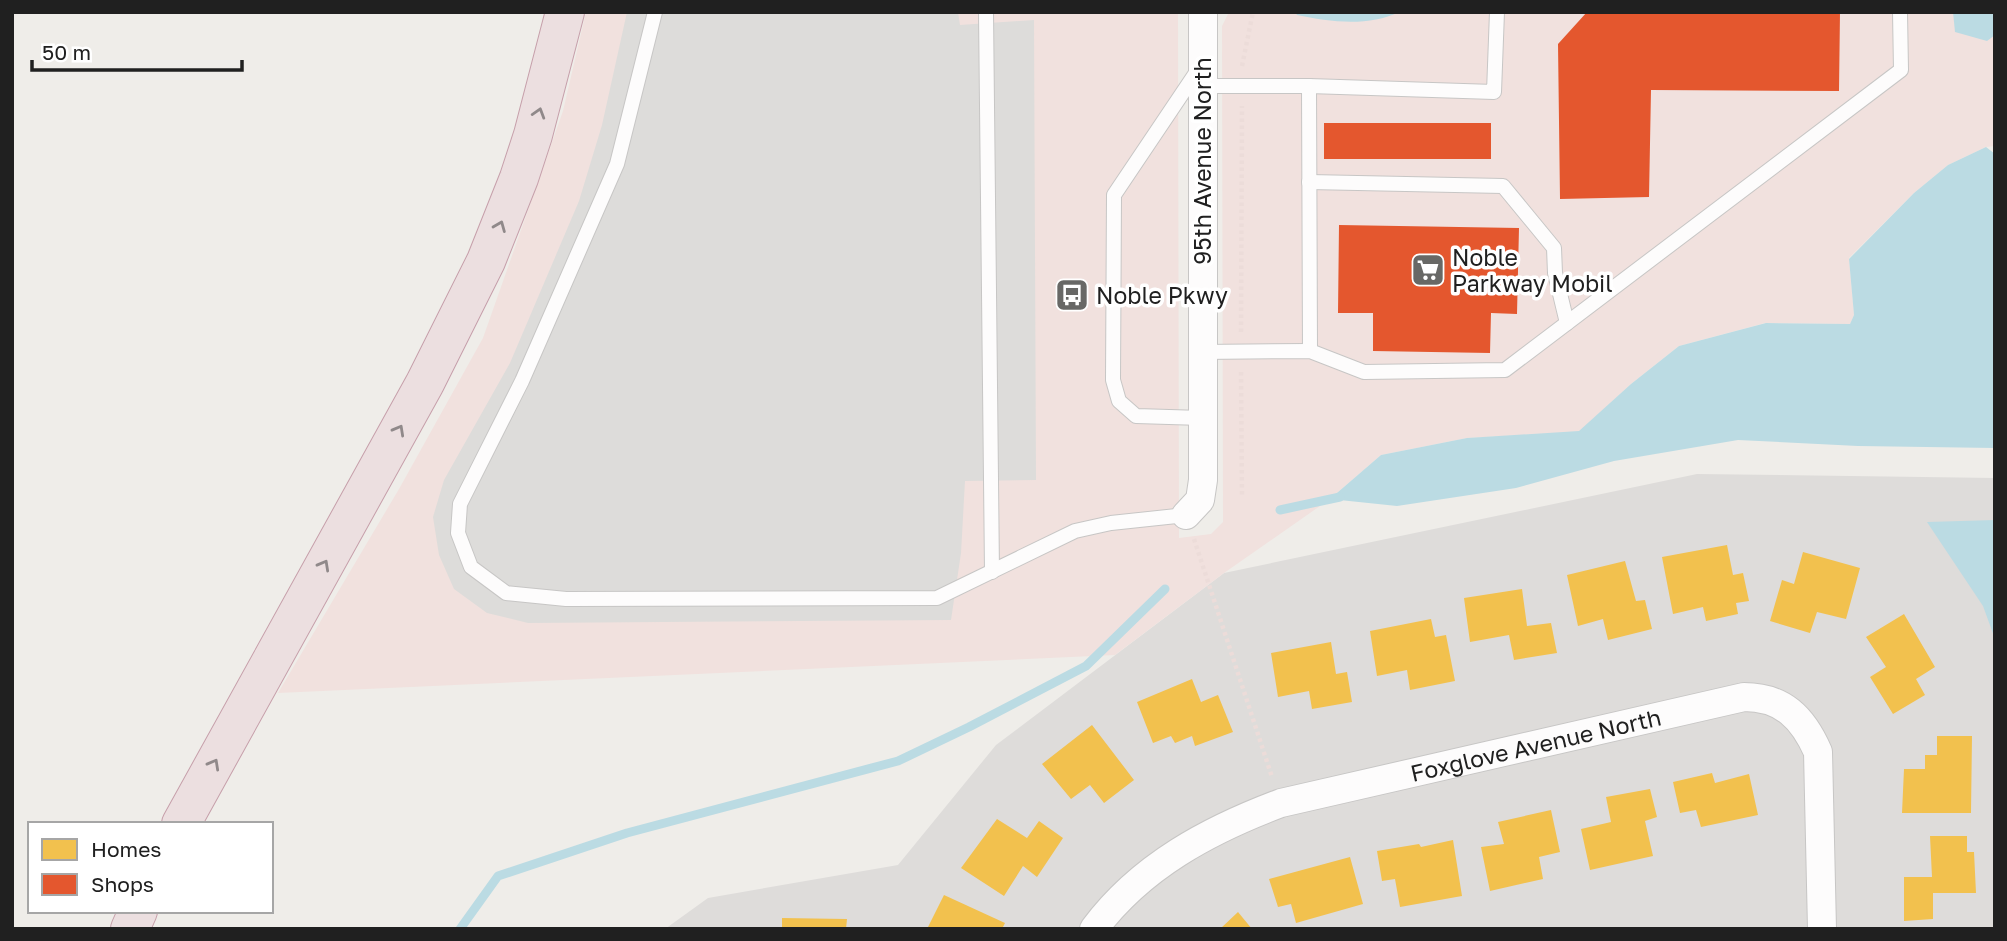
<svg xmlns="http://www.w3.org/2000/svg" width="2007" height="941" viewBox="0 0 2007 941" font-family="'Golos Text',sans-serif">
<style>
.residential{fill:#dedcda}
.commercial{fill:#f1e1de}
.religious{fill:#dddcda}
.water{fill:#bbdbe3}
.homes{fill:#f2c14e}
.shops{fill:#e4572e}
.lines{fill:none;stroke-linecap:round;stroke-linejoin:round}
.stream{stroke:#bbdbe3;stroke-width:9}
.lane-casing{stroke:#c7c6c5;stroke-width:16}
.street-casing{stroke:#c7c6c5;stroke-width:30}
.highway-casing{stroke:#c69faa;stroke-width:40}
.path{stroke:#ecdcd9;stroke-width:4.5;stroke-dasharray:3.5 3.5;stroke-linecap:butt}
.lane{stroke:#fdfcfc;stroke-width:14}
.street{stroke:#fdfcfc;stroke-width:28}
.highway{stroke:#ecdfe0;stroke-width:38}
.oneway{stroke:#90898a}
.labels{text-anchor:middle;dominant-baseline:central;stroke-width:7;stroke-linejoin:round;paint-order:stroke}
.street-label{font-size:23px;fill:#202020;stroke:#fff}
.poi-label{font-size:23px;fill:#202020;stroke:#fff;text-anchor:start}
</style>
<rect width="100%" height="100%" fill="#efede9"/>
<path class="residential" d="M 1697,474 L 1995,478 L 1995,929 L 665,929 L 708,898 L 898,865 L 996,745 L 1224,573 Z"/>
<path class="commercial" d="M 586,12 L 1178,12 L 1179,538 L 1211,534 L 1223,522 L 1222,26 L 1229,12 L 1995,12 L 1995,146 L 1986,147 L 1948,165 L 1914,193 L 1849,258 L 1854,315 L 1850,324 L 1765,323 L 1679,346 L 1631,384 L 1579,432 L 1467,438 L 1381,455 L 1330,499 L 1224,573 L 1115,655 L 278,693 L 399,489 L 483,338 L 563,111 Z"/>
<path class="religious" d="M 627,12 L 958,12 L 960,25 L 1034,20 L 1036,480 L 965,481 L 961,553 L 951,620 L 528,623 L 487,613 L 454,589 L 439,555 L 433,517 L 444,480 L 510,363 L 579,201 L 602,125 Z"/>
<g class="water">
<path d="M 1295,12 L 1399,12 C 1369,27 1329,22 1297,15 Z"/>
<path d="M 1953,12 L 1995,12 L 1995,35 L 1987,41 L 1955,32 Z"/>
<path d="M 1986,147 L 1995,154 L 1995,448 L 1858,446 L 1738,440 L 1614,461 L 1516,488 L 1397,506 L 1330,499 L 1381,455 L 1467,438 L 1579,431 L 1631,384 L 1679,346 L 1766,323 L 1850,324 L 1854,315 L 1849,259 L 1914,193 L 1948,165 Z"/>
<path d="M 1995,520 L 1995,639 L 1983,606 L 1927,522 Z"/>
</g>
<g class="homes">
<path d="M 1727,545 L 1733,575 L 1743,573 L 1749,601 L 1736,603 L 1738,614 L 1706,621 L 1703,607 L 1673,614 L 1662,557 Z"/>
<path d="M 1803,552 L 1860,568 L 1846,619 L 1817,612 L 1810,633 L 1770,621 L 1782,580 L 1794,584 Z"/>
<path d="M 1625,561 L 1636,601 L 1645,600 L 1652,629 L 1608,640 L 1603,619 L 1578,626 L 1567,575 Z"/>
<path d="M 1522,589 L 1527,626 L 1551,623 L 1557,653 L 1514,660 L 1509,635 L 1470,642 L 1464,598 Z"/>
<path d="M 1904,614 L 1935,667 L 1916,679 L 1925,695 L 1893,714 L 1870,677 L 1886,667 L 1866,637 Z"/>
<path d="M 1431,619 L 1435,637 L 1446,635 L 1455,681 L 1410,690 L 1407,670 L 1377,676 L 1370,631 Z"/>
<path d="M 1331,642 L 1336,674 L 1347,672 L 1352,702 L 1312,709 L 1309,691 L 1278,697 L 1271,653 Z"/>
<path d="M 1192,679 L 1201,702 L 1218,695 L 1233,732 L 1195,746 L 1192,736 L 1175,743 L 1171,736 L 1153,743 L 1137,702 Z"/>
<path d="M 1092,725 L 1134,780 L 1104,803 L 1090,785 L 1071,799 L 1042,764 Z"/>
<path d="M 1937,736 L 1972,736 L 1971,813 L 1902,813 L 1904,769 L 1925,769 L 1925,755 L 1937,755 Z"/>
<path d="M 1712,773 L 1715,783 L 1749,774 L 1758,815 L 1701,827 L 1696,810 L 1680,813 L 1673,782 Z"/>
<path d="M 1650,789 L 1657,817 L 1645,821 L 1653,856 L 1590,870 L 1581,829 L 1611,822 L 1606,797 Z"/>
<path d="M 1551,810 L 1560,852 L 1539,857 L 1543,879 L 1490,891 L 1481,847 L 1504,844 L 1498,822 Z"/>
<path d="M 997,819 L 1027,838 L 1039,821 L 1063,838 L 1037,877 L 1023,866 L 1004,896 L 961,868 Z"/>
<path d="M 1930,836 L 1967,836 L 1967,852 L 1974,852 L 1976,893 L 1933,893 L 1933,919 L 1904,921 L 1904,877 L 1932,877 Z"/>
<path d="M 1453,840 L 1462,896 L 1400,907 L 1395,879 L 1382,881 L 1377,851 L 1419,844 L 1421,847 Z"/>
<path d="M 1350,857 L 1363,904 L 1296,923 L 1291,904 L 1278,907 L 1269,879 Z"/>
<path d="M 944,895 L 1005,923 L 1002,929 L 927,929 Z"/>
<path d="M 1238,912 L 1252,929 L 1220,929 Z"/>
<path d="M 782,918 L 847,919 L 846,929 L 782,929 Z"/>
</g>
<g class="shops">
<path d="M 1587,12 L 1840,12 L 1839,91 L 1651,90 L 1649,197 L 1560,199 L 1558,44 Z"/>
<rect x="1324" y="123" width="167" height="36"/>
<path d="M 1339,225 L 1519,228 L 1517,314 L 1491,313 L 1490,353 L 1373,351 L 1373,313 L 1338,313 Z"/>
</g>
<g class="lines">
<g class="stream">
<path d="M 1280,510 L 1340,497"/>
<path d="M 460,929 L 498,876 L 627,833 L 898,761 L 969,727 L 1086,666 L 1165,589"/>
</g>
<defs>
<g id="lane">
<path d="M 655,12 L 617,164 L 522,381 L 460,504 L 458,533 L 471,567 L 506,593 L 566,599 L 937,598 L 1075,531 L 1111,523 L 1186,515"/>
<path d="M 986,12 L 992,572"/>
<path d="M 1200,67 L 1114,195 L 1113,380 L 1119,401 L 1136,416 L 1202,418"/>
<path d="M 1202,86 L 1309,86 L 1494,92 L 1497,12"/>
<path d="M 1309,86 L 1310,351"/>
<path d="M 1309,182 L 1503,186 L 1554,248 L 1555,273 L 1567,323"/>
<path d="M 1202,352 L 1310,351 L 1364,372 L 1505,370 L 1901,70 L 1900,12"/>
</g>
<g id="street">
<path d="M 1186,515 L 1200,500 L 1203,480 L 1203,12"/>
<path id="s1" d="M 1094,929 C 1141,866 1209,830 1281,803 L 1744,697 C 1783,697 1803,718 1818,752 L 1822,929"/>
</g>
<g id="highway">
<path d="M 181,824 L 425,383 L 486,261 L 519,178 L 533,135 L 565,12"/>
<path d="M 130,929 L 138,911"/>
</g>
</defs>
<use href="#lane" class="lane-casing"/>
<use href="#street" class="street-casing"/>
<use href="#highway" class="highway-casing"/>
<g class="path">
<path d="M 1242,66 L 1253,12"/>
<path d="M 1241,332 L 1242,106"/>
<path d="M 1241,372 L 1242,497"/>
<path d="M 1194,539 L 1272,777"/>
</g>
<use href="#lane" class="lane"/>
<use href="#street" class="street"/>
<use href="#highway" class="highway"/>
</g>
<defs><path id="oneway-chevron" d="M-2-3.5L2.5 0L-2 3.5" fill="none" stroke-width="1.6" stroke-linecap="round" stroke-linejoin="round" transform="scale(1.75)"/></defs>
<g class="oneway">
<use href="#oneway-chevron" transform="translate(539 113) rotate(-73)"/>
<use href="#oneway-chevron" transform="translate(500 226) rotate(-68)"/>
<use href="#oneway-chevron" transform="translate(399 430) rotate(-61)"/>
<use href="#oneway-chevron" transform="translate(324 565) rotate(-61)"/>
<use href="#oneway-chevron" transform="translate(214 764) rotate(-61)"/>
</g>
<defs>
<symbol id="supermarket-square" viewBox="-11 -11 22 22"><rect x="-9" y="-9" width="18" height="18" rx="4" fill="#686866" stroke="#fff"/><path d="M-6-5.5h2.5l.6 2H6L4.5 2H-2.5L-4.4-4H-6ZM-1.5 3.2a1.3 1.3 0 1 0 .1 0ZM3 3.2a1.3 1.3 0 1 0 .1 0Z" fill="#fff"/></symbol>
<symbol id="bus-square" viewBox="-11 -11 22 22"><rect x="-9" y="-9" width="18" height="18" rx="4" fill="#686866" stroke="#fff"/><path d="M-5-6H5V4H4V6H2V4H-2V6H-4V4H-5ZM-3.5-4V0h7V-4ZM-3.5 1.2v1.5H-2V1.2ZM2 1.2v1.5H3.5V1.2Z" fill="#fff"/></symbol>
</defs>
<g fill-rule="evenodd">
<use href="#supermarket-square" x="1409" y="251" width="38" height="38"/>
<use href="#bus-square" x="1053" y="276" width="38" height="38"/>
</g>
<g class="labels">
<g class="street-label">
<text transform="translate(1202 161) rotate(-90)">95th Avenue North</text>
<text stroke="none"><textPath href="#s1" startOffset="490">Foxglove Avenue North</textPath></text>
</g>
<g class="poi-label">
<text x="1452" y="257">Noble<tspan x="1452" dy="26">Parkway Mobil</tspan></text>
<text x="1096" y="295">Noble Pkwy</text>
</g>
</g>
<rect width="2007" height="941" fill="none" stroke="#202020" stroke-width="28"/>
<rect x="28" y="822" width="245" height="91" fill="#ffffff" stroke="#a6a6a6" stroke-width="2"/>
<rect x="42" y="839" width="35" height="21" fill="#f2c14e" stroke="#a6a6a6" stroke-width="2"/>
<text x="91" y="857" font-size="21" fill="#202020">Homes</text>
<rect x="42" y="874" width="35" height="21" fill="#e4572e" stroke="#a6a6a6" stroke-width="2"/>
<text x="91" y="892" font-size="21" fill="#202020">Shops</text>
<path d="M32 60v10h210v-10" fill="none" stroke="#202020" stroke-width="3.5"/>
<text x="42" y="60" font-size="21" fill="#202020" stroke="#ffffff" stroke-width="5" paint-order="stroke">50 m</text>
</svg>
